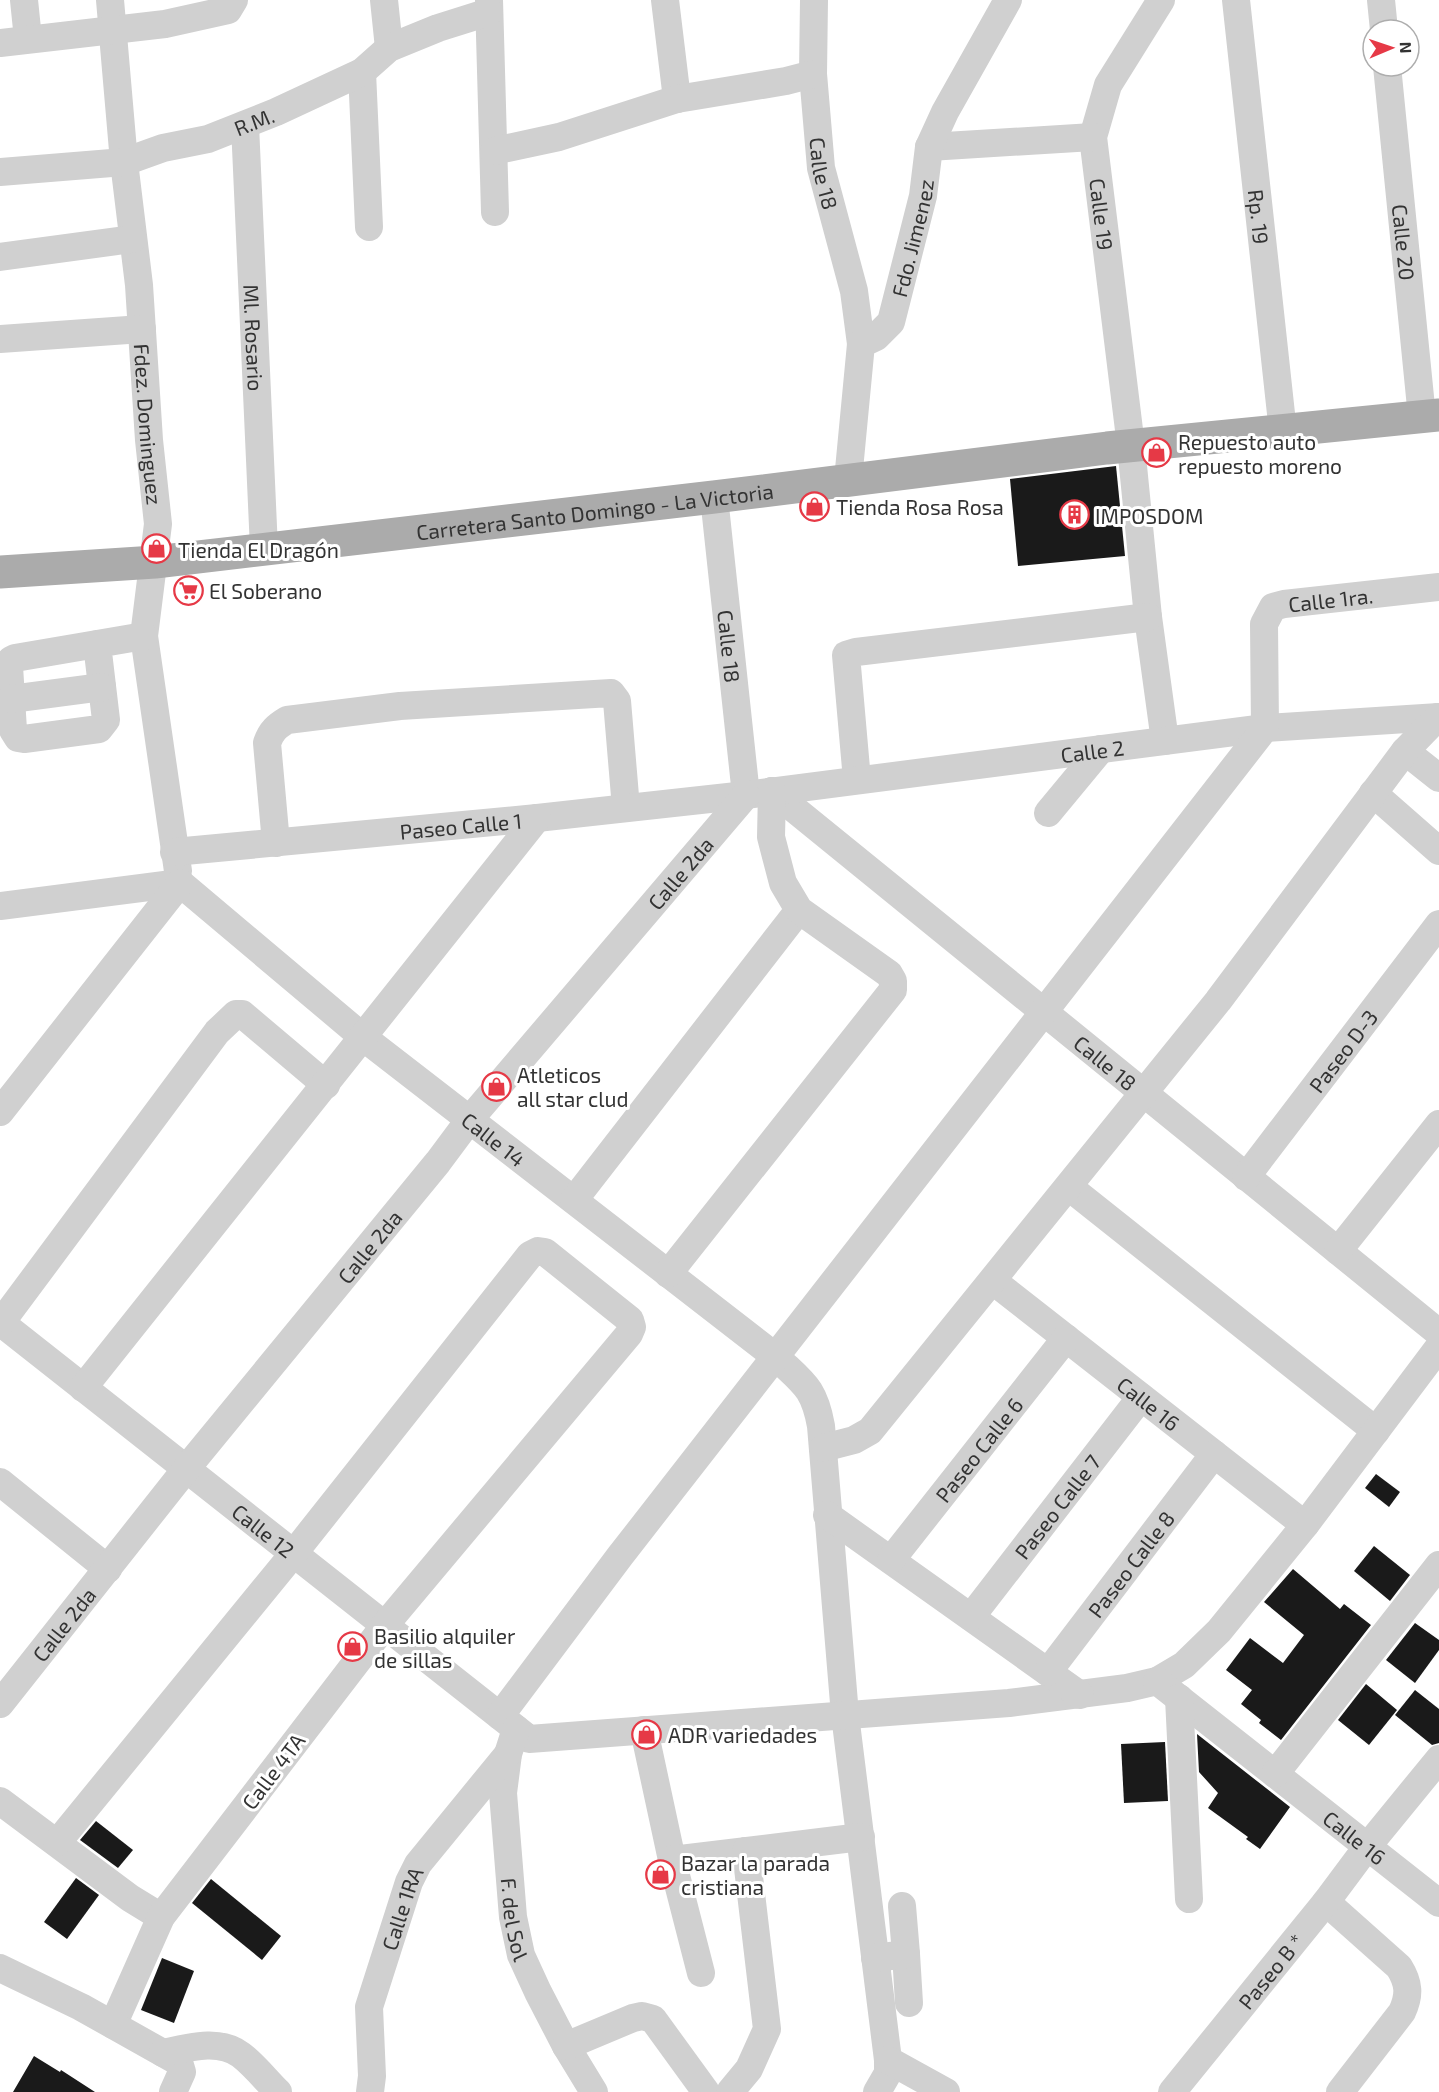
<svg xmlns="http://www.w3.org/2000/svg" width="1439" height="2092" viewBox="0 0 1439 2092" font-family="'Exo 2',sans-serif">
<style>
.building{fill:#1a1a1a}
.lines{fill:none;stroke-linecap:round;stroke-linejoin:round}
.minor{stroke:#d0d0d0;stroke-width:28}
.major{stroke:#ababab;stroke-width:33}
.labels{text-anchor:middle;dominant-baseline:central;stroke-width:6;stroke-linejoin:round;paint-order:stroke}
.street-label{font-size:21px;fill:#333;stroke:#fff}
.poi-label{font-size:21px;fill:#333;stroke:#fff;text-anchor:start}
</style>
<rect width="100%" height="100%" fill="#fff"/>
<g class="building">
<path d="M 1116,466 L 1125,556 L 1018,566 L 1010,479 Z"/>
<path d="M 1376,1474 L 1400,1492 L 1389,1507 L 1365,1488 Z"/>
<path d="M 1374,1546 L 1410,1575 L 1390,1601 L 1354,1571 Z"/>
<path d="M 1293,1569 L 1340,1609 L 1344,1604 L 1371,1625 L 1281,1740 L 1259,1723 L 1261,1720 L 1241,1704 L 1252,1690 L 1226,1670 L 1250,1638 L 1283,1663 L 1304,1635 L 1264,1602 Z"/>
<path d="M 1415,1623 L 1439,1640 L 1439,1650 L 1415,1683 L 1386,1660 Z"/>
<path d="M 1366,1684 L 1397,1710 L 1369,1745 L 1338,1720 Z"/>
<path d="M 1415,1690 L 1439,1709 L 1439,1743 L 1432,1745 L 1395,1715 Z"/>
<path d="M 1197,1734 L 1290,1807 L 1260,1849 L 1246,1839 L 1248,1837 L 1208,1808 L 1218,1793 L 1199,1772 Z"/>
<path d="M 1165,1742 L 1168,1801 L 1124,1803 L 1121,1744 Z"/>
<path d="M 96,1821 L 133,1850 L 118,1868 L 80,1840 Z"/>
<path d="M 76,1878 L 99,1895 L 67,1939 L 44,1922 Z"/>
<path d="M 211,1879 L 281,1936 L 262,1960 L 192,1903 Z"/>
<path d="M 162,1958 L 194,1971 L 174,2023 L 141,2010 Z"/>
<path d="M 34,2056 L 60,2072 L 61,2070 L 95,2092 L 13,2092 Z"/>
</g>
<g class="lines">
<g class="minor">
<path d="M 24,0 L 28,39"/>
<path id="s1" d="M 110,0 L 124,162 L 139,285 L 149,440 L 158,524 L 144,636 L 178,871"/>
<path d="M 384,0 L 389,48"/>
<path d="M 489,0 L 495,212"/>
<path d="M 665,0 L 677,99"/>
<path id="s2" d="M 814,0 L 813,74 L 821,168 L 854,291 L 861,344"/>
<path id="s3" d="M 1161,0 L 1108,85 L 1093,137 L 1131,446 L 1148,617 L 1165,741"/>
<path id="s4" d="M 1236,0 L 1283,432"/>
<path d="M 1381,0 L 1384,30"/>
<path d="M 0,43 L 165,24 L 228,10 L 234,0"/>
<path id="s5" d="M 1387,66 L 1422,417"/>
<path d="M 362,72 L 369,227"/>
<path id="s6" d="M 245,125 L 264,549"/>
<path d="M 929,147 L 1093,137"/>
<path d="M 494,151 L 559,137 L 677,99 L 786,81 L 813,74"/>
<path id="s7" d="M 0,172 L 124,162 L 163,148 L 208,139 L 276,112 L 362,72 L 389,48 L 438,28 L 489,12"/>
<path d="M 0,257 L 132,239"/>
<path d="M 0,339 L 142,329"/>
<path id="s8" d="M 848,480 L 861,344 L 876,337 L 891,322 L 923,196 L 929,147 L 945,112 L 1008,0"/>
<path id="s9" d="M 714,497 L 746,795"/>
<path d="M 97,644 L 106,720 L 99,729 L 24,739 L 18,738 L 13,730 L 9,666 L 11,660 L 15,658 L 144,636"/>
<path d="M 11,699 L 102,687"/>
<path d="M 1405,751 L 1439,778"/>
<path d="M 857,780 L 846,655 L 856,652 L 1148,617"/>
<path id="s10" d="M 772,791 L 1439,1333"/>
<path d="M 1373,793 L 1439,851"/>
<path d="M 1048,813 L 1101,749"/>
<path d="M 276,843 L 267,743 C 271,731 277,726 287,720 L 400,706 L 611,693 L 617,701 L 626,808"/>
<path id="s11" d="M 174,852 L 537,818 L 746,795 L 1265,728 L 1439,717"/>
<path id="s12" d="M 180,883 L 364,1038 L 776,1357 C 803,1383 814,1387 821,1426 L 845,1715 L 888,2060 L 888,2073 L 877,2092"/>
<path d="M 0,906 L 180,883"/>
<path d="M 0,1112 L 180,883"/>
<path id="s13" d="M 1246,1177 L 1439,924"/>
<path d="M 1069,1187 L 1376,1431"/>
<path d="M 574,1200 L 799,910"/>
<path d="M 1338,1251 L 1439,1124"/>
<path d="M 668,1274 L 893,990 L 893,981 L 889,974 L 799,910 L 783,883 L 771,837 L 772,791"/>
<path id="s14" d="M 993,1281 L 1305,1525"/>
<path id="s15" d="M 0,1322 L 529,1739 L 1009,1703 L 1127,1688 L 1157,1681 L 1184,1665 L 1219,1631 L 1305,1525 L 1439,1347"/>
<path d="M 0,1324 L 217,1032 L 236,1014 L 242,1014 L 326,1085"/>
<path d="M 83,1388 L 537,818"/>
<path d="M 823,1448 L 854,1440 L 870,1431 L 1218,1001 L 1405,751 L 1438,717"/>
<path d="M 0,1482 L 108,1569"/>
<path d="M 827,1515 L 1080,1695"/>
<path id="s16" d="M 891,1560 L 1066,1338"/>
<path id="s17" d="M 971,1617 L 1141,1397"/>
<path id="s18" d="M 1048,1672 L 1214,1454"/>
<path id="s19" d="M 1157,1681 L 1439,1903"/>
<path d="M 1179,1698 L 1189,1899"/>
<path id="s20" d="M 0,1704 L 186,1469 L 438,1162 L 470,1119 L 746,795"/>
<path id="s21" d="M 500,1716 L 620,1556 L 1265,728 L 1264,624 L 1273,607 L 1284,604 L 1439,587"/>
<path id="s22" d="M 516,1729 L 508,1754 L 503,1793 L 513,1917 L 521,1955 L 538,1992 L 566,2046 L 594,2092"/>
<path d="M 644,1730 L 672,1860 L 701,1973"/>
<path d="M 1275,1774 L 1439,1565"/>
<path d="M 0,1801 L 130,1898 L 161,1917"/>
<path d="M 57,1843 L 294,1553 L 530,1255 L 538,1251 L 545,1252 L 630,1320 L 632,1327 L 629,1334 L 385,1625 L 161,1917 L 113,2025"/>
<path d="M 672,1860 L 861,1837"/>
<path d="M 1326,1902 L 1399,1967 C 1409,1983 1410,1995 1402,2012 L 1340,2092"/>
<path d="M 906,1954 L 909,2003"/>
<path d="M 875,1958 L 906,1954 L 902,1906"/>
<path d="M 0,1968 L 81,2007 L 179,2062 L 182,2072 L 173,2092"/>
<path d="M 566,2046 L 633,2018 L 642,2016 L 653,2019 L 706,2092"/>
<path d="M 163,2053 C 187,2048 219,2038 241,2055 C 254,2065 266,2080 278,2092"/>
<path d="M 888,2060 L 946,2092"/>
<path id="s23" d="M 370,2092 L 372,2076 L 369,2007 L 409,1882 L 418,1864 L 508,1754"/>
<path d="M 730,2092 L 749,2069 L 767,2029 L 746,1851"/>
<path id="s24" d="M 1172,2092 L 1326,1902 L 1367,1847 L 1439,1759"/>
</g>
<path class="major" id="s25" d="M 0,572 L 155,562 L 714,497 L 1107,448 L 1439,415"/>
</g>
<defs>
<symbol id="shop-ring" viewBox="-11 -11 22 22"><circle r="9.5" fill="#fff" stroke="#e63946" stroke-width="1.5"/><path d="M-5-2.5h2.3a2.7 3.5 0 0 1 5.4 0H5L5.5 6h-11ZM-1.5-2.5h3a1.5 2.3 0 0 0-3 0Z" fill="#e63946"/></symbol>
<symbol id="building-ring" viewBox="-11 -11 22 22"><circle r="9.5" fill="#fff" stroke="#e63946" stroke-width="1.5"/><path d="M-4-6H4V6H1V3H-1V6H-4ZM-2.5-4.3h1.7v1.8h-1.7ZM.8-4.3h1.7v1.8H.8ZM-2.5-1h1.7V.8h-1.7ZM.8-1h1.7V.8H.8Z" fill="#e63946"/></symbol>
<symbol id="supermarket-ring" viewBox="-11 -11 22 22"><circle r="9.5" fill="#fff" stroke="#e63946" stroke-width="1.5"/><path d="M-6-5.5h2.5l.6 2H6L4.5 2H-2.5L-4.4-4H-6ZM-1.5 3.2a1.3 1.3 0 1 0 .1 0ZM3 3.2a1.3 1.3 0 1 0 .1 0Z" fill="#e63946"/></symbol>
</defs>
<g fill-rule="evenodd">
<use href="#shop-ring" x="1140" y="436" width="33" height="33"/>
<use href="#shop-ring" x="798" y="490" width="33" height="33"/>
<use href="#building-ring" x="1058" y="498" width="33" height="33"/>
<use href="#shop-ring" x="140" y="532" width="33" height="33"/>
<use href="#supermarket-ring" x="172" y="574" width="33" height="33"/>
<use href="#shop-ring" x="480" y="1070" width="33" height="33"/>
<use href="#shop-ring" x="336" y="1630" width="33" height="33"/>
<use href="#shop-ring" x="630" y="1718" width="33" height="33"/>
<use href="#shop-ring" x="644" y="1858" width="33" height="33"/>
</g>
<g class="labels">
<g class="street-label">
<text stroke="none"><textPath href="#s7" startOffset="261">R.M.</textPath></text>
<text stroke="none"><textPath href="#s2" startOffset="174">Calle 18</textPath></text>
<text stroke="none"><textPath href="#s3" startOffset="232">Calle 19</textPath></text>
<text stroke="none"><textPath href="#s4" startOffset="218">Rp. 19</textPath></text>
<text stroke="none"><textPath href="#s8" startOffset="261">Fdo. Jimenez</textPath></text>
<text stroke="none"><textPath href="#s5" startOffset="177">Calle 20</textPath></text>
<text stroke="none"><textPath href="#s6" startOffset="213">Ml. Rosario</textPath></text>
<text stroke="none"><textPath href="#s1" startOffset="426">Fdez. Dominguez</textPath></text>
<text stroke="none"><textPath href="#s25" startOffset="598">Carretera Santo Domingo - La Victoria</textPath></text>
<text stroke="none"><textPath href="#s21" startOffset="1431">Calle 1ra.</textPath></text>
<text stroke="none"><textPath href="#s9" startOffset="150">Calle 18</textPath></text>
<text stroke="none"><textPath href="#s11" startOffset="924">Calle 2</textPath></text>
<text stroke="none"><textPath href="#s11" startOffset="288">Paseo Calle 1</textPath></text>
<text stroke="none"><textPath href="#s20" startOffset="1074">Calle 2da</textPath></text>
<text stroke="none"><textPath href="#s13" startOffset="159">Paseo D-3</textPath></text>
<text stroke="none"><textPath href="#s10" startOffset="430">Calle 18</textPath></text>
<text stroke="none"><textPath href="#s12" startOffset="405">Calle 14</textPath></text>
<text stroke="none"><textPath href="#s20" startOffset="588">Calle 2da</textPath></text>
<text stroke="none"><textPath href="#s14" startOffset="198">Calle 16</textPath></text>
<text stroke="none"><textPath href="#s16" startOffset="141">Paseo Calle 6</textPath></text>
<text stroke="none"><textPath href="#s17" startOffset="140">Paseo Calle 7</textPath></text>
<text stroke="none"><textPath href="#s15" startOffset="336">Calle 12</textPath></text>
<text stroke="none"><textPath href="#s18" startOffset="136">Paseo Calle 8</textPath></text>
<text stroke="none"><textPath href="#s20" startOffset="102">Calle 2da</textPath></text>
<text transform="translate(273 1771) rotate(-53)">Calle 4TA</text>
<text stroke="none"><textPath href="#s19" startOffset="252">Calle 16</textPath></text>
<text stroke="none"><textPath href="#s23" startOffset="189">Calle 1RA</textPath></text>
<text stroke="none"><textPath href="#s22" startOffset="192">F. del Sol</textPath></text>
<text stroke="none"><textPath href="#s24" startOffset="156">Paseo B *</textPath></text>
</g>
<g class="poi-label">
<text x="1178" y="441">Repuesto auto<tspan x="1178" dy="24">repuesto moreno</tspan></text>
<text x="836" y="506">Tienda Rosa Rosa</text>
<text x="1095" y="515">IMPOSDOM</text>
<text x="178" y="549">Tienda El Dragón</text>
<text x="209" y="590">El Soberano</text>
<text x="517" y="1074">Atleticos<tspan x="517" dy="24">all star clud</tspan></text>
<text x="374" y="1635">Basilio alquiler<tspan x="374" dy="24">de sillas</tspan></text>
<text x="668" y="1734">ADR variedades</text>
<text x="681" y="1862">Bazar la parada<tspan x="681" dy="24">cristiana</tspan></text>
</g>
</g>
<g transform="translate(1391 48) rotate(88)"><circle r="28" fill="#ffffff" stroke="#adadad" stroke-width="1.5"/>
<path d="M0-4.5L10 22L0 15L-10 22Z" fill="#e63946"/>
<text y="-9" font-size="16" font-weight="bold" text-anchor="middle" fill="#333333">N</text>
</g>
</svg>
